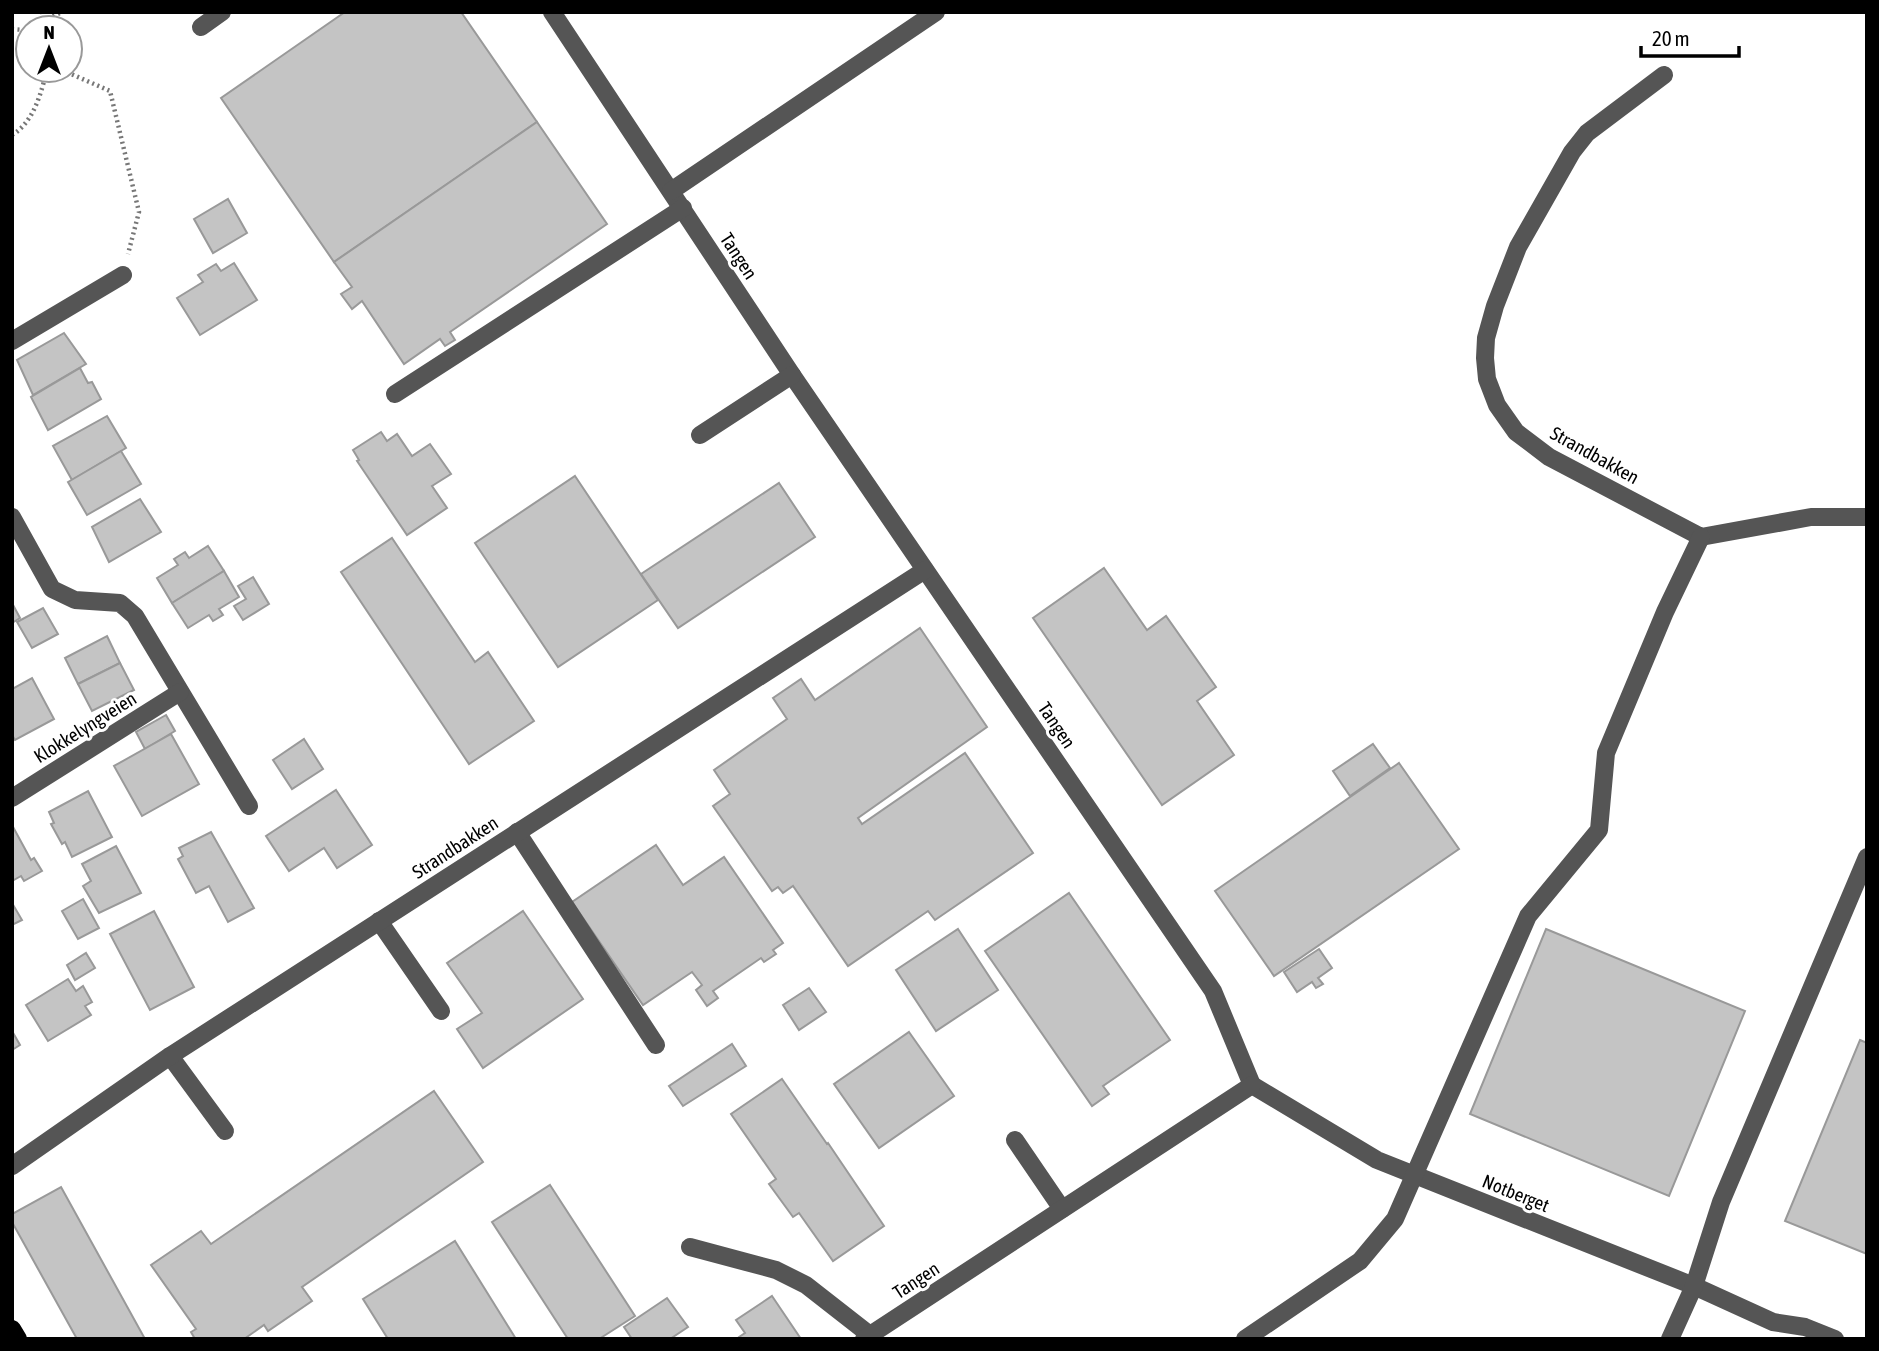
<svg xmlns="http://www.w3.org/2000/svg" width="1879" height="1351" viewBox="0 0 1879 1351" font-family="'Asap Condensed',sans-serif">
<style>
.building{fill:#c4c4c4;stroke:#999;stroke-width:2}
.lines{fill:none;stroke-linecap:round;stroke-linejoin:round}
.path{stroke:#777;stroke-width:4.5;stroke-dasharray:2 3.5;stroke-linecap:butt}
.minor{stroke:#555;stroke-width:18}
.major{stroke:#000;stroke-width:18}
.labels{text-anchor:middle;dominant-baseline:central;stroke-width:6;stroke-linejoin:round;paint-order:stroke}
.street-label{font-size:19px;fill:#000;stroke:#fff}
</style>
<rect width="100%" height="100%" fill="#fff"/>
<g class="building">
<path d="M 345,12 L 461,12 L 537,122 L 334,262 L 221,98 Z"/>
<path d="M 537,122 L 607,224 L 450,332 L 455,340 L 445,346 L 440,339 L 404,364 L 362,301 L 352,309 L 341,294 L 352,287 L 334,262 Z"/>
<path d="M 228,199 L 247,233 L 213,253 L 194,219 Z"/>
<path d="M 234,263 L 257,300 L 200,335 L 177,298 L 203,282 L 198,275 L 216,264 L 221,271 Z"/>
<path d="M 64,333 L 86,364 L 33,395 L 17,360 Z"/>
<path d="M 80,368 L 88,383 L 92,382 L 101,399 L 48,430 L 31,397 Z"/>
<path d="M 107,416 L 126,448 L 72,480 L 53,446 Z"/>
<path d="M 381,432 L 387,441 L 397,434 L 412,456 L 430,444 L 451,474 L 432,486 L 447,508 L 407,535 L 357,461 L 359,460 L 353,450 Z"/>
<path d="M 121,451 L 141,484 L 87,515 L 68,482 Z"/>
<path d="M 575,476 L 658,600 L 558,667 L 475,543 Z"/>
<path d="M 779,483 L 815,537 L 678,628 L 641,574 Z"/>
<path d="M 140,499 L 161,532 L 109,562 L 92,527 Z"/>
<path d="M 392,538 L 475,662 L 488,652 L 534,721 L 469,764 L 341,572 Z"/>
<path d="M 208,546 L 224,571 L 172,603 L 157,578 L 178,565 L 174,559 L 185,552 L 189,558 Z"/>
<path d="M 1104,568 L 1147,630 L 1166,616 L 1216,687 L 1197,701 L 1234,755 L 1162,805 L 1033,618 Z"/>
<path d="M 224,571 L 239,597 L 219,609 L 223,615 L 213,621 L 209,615 L 188,628 L 172,603 Z"/>
<path d="M 253,577 L 269,604 L 243,620 L 234,606 L 246,599 L 238,586 Z"/>
<path d="M 12,603 L 20,618 L 12,623 Z"/>
<path d="M 43,608 L 58,634 L 32,648 L 17,622 Z"/>
<path d="M 920,628 L 987,727 L 858,818 L 862,824 L 965,753 L 1033,853 L 935,920 L 928,911 L 848,966 L 793,886 L 783,893 L 778,887 L 772,891 L 713,806 L 730,794 L 714,770 L 787,719 L 773,698 L 801,679 L 815,700 Z"/>
<path d="M 107,636 L 120,663 L 78,684 L 65,658 Z"/>
<path d="M 120,663 L 134,690 L 92,711 L 78,684 Z"/>
<path d="M 32,678 L 54,719 L 15,740 L 12,735 L 12,689 Z"/>
<path d="M 166,715 L 175,731 L 145,749 L 136,732 Z"/>
<path d="M 171,734 L 199,784 L 142,816 L 114,766 Z"/>
<path d="M 304,739 L 323,769 L 292,789 L 273,760 Z"/>
<path d="M 1373,744 L 1390,768 L 1350,796 L 1333,771 Z"/>
<path d="M 1399,763 L 1459,849 L 1274,976 L 1215,891 Z"/>
<path d="M 336,790 L 372,845 L 337,868 L 324,848 L 289,871 L 266,836 Z"/>
<path d="M 88,791 L 112,837 L 72,857 L 65,842 L 62,844 L 51,824 L 54,823 L 49,812 Z"/>
<path d="M 12,825 L 31,860 L 34,858 L 42,871 L 24,881 L 21,876 L 12,881 Z"/>
<path d="M 211,832 L 254,908 L 228,922 L 209,886 L 196,893 L 178,859 L 183,856 L 179,848 Z"/>
<path d="M 656,845 L 683,885 L 724,857 L 783,943 L 773,950 L 776,954 L 764,962 L 761,958 L 713,991 L 718,998 L 707,1006 L 696,990 L 702,985 L 692,972 L 643,1005 L 572,902 Z"/>
<path d="M 116,846 L 141,893 L 99,913 L 83,886 L 91,881 L 82,864 Z"/>
<path d="M 1069,893 L 1170,1040 L 1103,1086 L 1109,1094 L 1092,1106 L 985,951 Z"/>
<path d="M 83,899 L 99,928 L 78,939 L 62,911 Z"/>
<path d="M 12,903 L 22,920 L 12,925 Z"/>
<path d="M 154,911 L 194,987 L 150,1010 L 110,934 Z"/>
<path d="M 523,911 L 583,999 L 483,1068 L 457,1029 L 482,1013 L 447,963 Z"/>
<path d="M 958,929 L 998,990 L 936,1031 L 896,970 Z"/>
<path d="M 1546,929 L 1745,1011 L 1669,1196 L 1470,1114 Z"/>
<path d="M 1319,949 L 1332,968 L 1318,978 L 1323,984 L 1316,988 L 1312,982 L 1297,992 L 1284,972 Z"/>
<path d="M 86,953 L 95,968 L 75,980 L 67,965 Z"/>
<path d="M 68,979 L 76,991 L 83,986 L 92,1002 L 85,1006 L 91,1015 L 48,1041 L 26,1005 Z"/>
<path d="M 809,988 L 826,1012 L 799,1030 L 783,1005 Z"/>
<path d="M 12,1031 L 20,1045 L 12,1050 Z"/>
<path d="M 909,1032 L 954,1096 L 879,1148 L 834,1084 Z"/>
<path d="M 1860,1040 L 1867,1043 L 1867,1254 L 1785,1221 Z"/>
<path d="M 732,1044 L 746,1066 L 683,1106 L 669,1086 Z"/>
<path d="M 782,1079 L 827,1144 L 828,1143 L 884,1226 L 833,1261 L 799,1213 L 793,1217 L 769,1184 L 776,1179 L 731,1114 Z"/>
<path d="M 434,1091 L 483,1162 L 302,1287 L 312,1301 L 268,1331 L 264,1325 L 244,1339 L 195,1339 L 191,1332 L 196,1329 L 151,1265 L 201,1231 L 211,1244 Z"/>
<path d="M 550,1185 L 635,1316 L 599,1339 L 568,1339 L 492,1222 Z"/>
<path d="M 61,1187 L 145,1339 L 77,1339 L 12,1222 L 12,1214 Z"/>
<path d="M 455,1241 L 516,1339 L 388,1339 L 363,1299 Z"/>
<path d="M 772,1296 L 801,1339 L 740,1339 L 739,1337 L 745,1333 L 736,1320 Z"/>
<path d="M 667,1298 L 688,1327 L 670,1339 L 632,1339 L 624,1327 Z"/>
</g>
<g class="lines">
<g class="path">
<path d="M 42,12 L 44,28"/>
<path d="M 28,28 L 62,12"/>
<path d="M 12,29 L 24,30 L 28,28"/>
<path d="M 62,70 L 110,91 L 139,212 L 128,254"/>
<path d="M 12,135 C 34,122 41,93 47,70"/>
</g>
<g class="minor">
<path d="M 552,12 L 792,375 L 1213,991 L 1252,1085"/>
<path d="M 201,27 L 222,12"/>
<path d="M 1664,75 L 1587,133 L 1572,152 L 1518,247 L 1495,306 L 1486,338 L 1485,358 L 1487,379 L 1497,405 L 1516,432 L 1549,457 L 1701,537 L 1811,517 L 1867,517"/>
<path d="M 671,191 L 936,12"/>
<path d="M 12,341 L 123,275"/>
<path d="M 395,394 L 683,208"/>
<path d="M 700,435 L 792,375"/>
<path d="M 12,517 L 52,589 L 75,600 L 120,603 L 135,616 L 249,806"/>
<path d="M 12,798 L 180,692"/>
<path d="M 517,832 L 656,1045"/>
<path d="M 379,921 L 441,1011"/>
<path d="M 170,1056 L 225,1131"/>
<path d="M 1252,1085 L 1377,1160 L 1694,1286 L 1773,1322 L 1805,1327 L 1835,1339"/>
<path d="M 1015,1140 L 1062,1209"/>
<path d="M 12,1166 L 170,1056 L 925,570"/>
<path d="M 690,1247 L 776,1270 L 806,1285 L 870,1335"/>
<path d="M 864,1339 L 1252,1085"/>
<path d="M 1245,1339 L 1360,1261 L 1395,1219 L 1528,916 L 1599,830 L 1606,753 L 1665,612 L 1701,537"/>
<path d="M 1670,1339 L 1694,1286 L 1721,1202 L 1867,857"/>
</g>
<path class="major" d="M 12,1329 L 18,1339"/>
</g>
<g class="labels">
<g class="street-label">
<text transform="translate(739 256) rotate(57)">Tangen</text>
<text transform="translate(1595 455) rotate(29)">Strandbakken</text>
<text transform="translate(1057 725) rotate(56)">Tangen</text>
<text transform="translate(85 727) rotate(-32)">Klokkelyngveien</text>
<text transform="translate(455 847) rotate(-33)">Strandbakken</text>
<text transform="translate(1516 1193) rotate(22)">Notberget</text>
<text transform="translate(916 1280) rotate(-33)">Tangen</text>
</g>
</g>
<rect width="1879" height="1351" fill="none" stroke="#000000" stroke-width="28"/>
<g transform="translate(49 49)"><circle r="33" fill="#ffffff" stroke="#999999" stroke-width="2"/>
<path d="M0-5L12 26L0 18L-12 26Z" fill="#000000"/>
<text y="-10" font-size="19" font-weight="bold" text-anchor="middle" fill="#000000">N</text>
</g>
<path d="M1641 46v10h98v-10" fill="none" stroke="#000000" stroke-width="3.5"/>
<text x="1652" y="46" font-size="21" fill="#000000" stroke="#ffffff" stroke-width="5" paint-order="stroke">20 m</text>
</svg>
